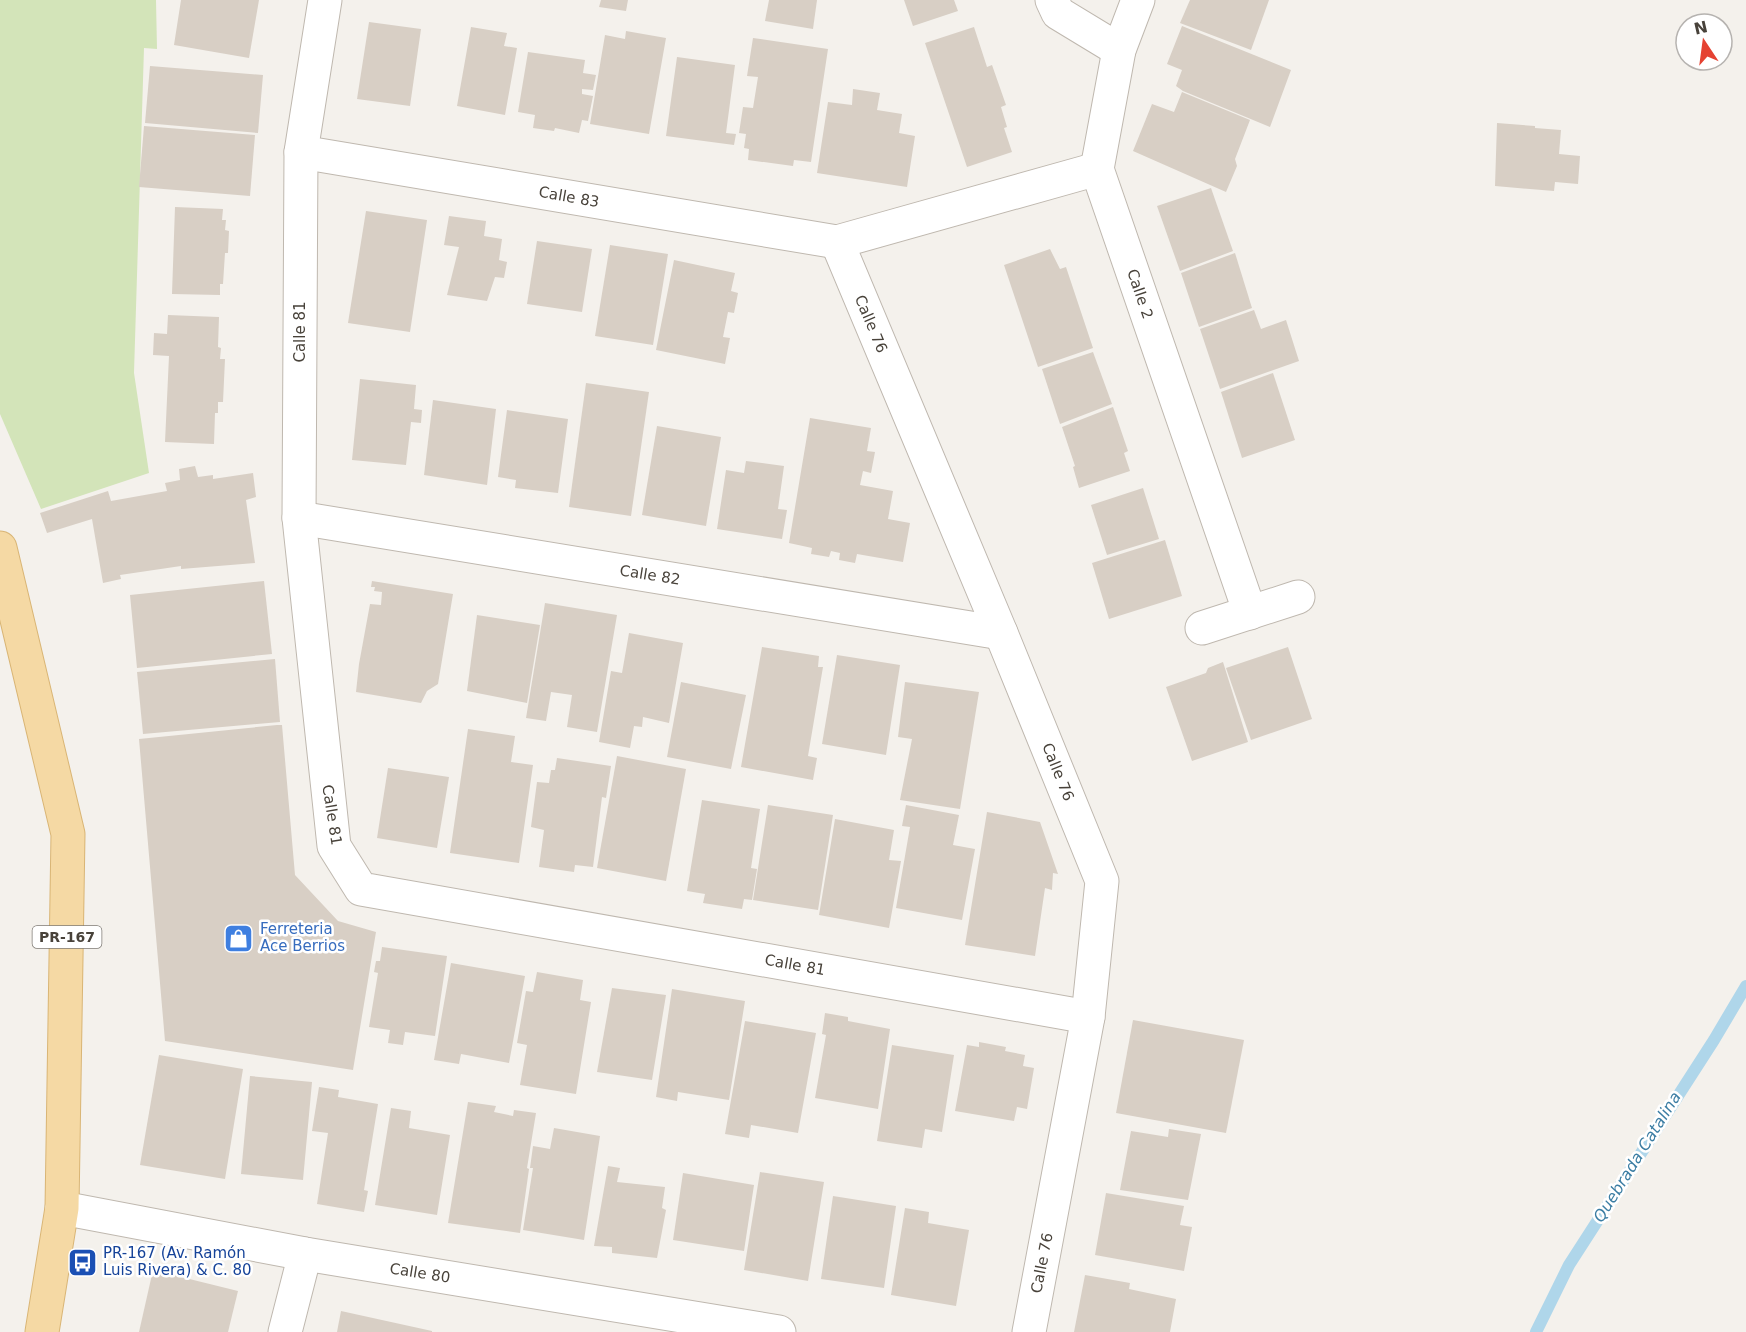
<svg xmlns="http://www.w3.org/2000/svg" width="1746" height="1332" viewBox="0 0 1746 1332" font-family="'DejaVu Sans',sans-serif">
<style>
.green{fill:#d3e4b9}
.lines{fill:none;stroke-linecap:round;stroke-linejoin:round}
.stream{stroke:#afd6ea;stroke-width:12}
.building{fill:#d8cfc5}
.minor-casing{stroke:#bfb8af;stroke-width:35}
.primary-casing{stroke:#d9b575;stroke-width:35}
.minor{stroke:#fff;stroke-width:33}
.primary{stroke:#f5d9a4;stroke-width:33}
.labels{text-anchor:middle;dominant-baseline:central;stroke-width:5;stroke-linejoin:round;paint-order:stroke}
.shield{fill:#fff;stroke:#7f7b75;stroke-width:1.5}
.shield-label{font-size:14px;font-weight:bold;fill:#48423a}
.street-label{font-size:15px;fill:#48423a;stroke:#fff}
.shop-label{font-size:15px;fill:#366cbe;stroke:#fff;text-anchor:start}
.transit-label{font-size:15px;fill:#164399;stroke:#fff;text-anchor:start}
.water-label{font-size:16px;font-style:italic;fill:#3b7da3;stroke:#fff}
</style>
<rect width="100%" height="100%" fill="#f4f1ec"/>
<path class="green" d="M 0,0 L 156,0 L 157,49 L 144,48 L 134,373 L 149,473 L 41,509 L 0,414 Z"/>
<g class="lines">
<path class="stream" d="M 1536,1332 L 1569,1265 L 1714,1040 L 1746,986"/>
</g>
<g class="building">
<path d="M 181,0 L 259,0 L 249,58 L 174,45 Z"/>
<path d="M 601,0 L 628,0 L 626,11 L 599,7 Z"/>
<path d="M 769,0 L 817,0 L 813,29 L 765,21 Z"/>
<path d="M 904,0 L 954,0 L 958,11 L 913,26 Z"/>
<path d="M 1190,0 L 1269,0 L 1251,50 L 1180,23 Z"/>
<path d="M 369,22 L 421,29 L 410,106 L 357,99 Z"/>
<path d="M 1182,26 L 1291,70 L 1270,127 L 1183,91 L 1176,86 L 1182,70 L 1167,64 Z"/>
<path d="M 471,27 L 507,33 L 504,46 L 517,48 L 505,115 L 457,106 Z"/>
<path d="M 974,27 L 987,67 L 992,65 L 1006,105 L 1001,107 L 1007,127 L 1004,128 L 1012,152 L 967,167 L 925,43 Z"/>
<path d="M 626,31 L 666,38 L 649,134 L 590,124 L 605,35 L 625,39 Z"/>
<path d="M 753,38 L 828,49 L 811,162 L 794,160 L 793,166 L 748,160 L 749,149 L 744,148 L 746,134 L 739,133 L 743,107 L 753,108 L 758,77 L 747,76 Z"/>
<path d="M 528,52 L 585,60 L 583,73 L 596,75 L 593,90 L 582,89 L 582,94 L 593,96 L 588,121 L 582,120 L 579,133 L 555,128 L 554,131 L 533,128 L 535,115 L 518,112 Z"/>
<path d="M 677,57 L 735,65 L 726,133 L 736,134 L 734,145 L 666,136 Z"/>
<path d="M 150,66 L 263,75 L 258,133 L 145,123 Z"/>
<path d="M 853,89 L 880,93 L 877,110 L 902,114 L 899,133 L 915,136 L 907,187 L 817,173 L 828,102 L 852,105 Z"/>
<path d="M 1182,92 L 1250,120 L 1235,159 L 1237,166 L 1226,192 L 1133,151 L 1152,104 L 1174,112 Z"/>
<path d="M 1497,123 L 1535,126 L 1535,128 L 1561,130 L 1559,154 L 1580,156 L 1578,184 L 1555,182 L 1554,191 L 1495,186 Z"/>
<path d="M 144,126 L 255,135 L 250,196 L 139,187 Z"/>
<path d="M 1211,188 L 1233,251 L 1180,271 L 1157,206 Z"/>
<path d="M 175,207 L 223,209 L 222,220 L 226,220 L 225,230 L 229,231 L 228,253 L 225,253 L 223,284 L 220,284 L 220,295 L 172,294 Z"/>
<path d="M 366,211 L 427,220 L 410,332 L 348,323 Z"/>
<path d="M 449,216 L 486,221 L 484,236 L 502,239 L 499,260 L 507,262 L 504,278 L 495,277 L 487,301 L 447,295 L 459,247 L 444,245 Z"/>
<path d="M 537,241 L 592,249 L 582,312 L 527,304 Z"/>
<path d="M 610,245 L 668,254 L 653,345 L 595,336 Z"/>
<path d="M 1050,249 L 1060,269 L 1066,267 L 1093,348 L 1038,367 L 1004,265 Z"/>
<path d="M 1235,253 L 1252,308 L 1199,327 L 1181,273 Z"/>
<path d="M 674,260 L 735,273 L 731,291 L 738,293 L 734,313 L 728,312 L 723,337 L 730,338 L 725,364 L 656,350 Z"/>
<path d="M 1254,310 L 1261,329 L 1286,320 L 1299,361 L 1220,389 L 1200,329 Z"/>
<path d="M 168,315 L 219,317 L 218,347 L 221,348 L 220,359 L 225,359 L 223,402 L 218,402 L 218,413 L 215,413 L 214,444 L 165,442 L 169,356 L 153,355 L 154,333 L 167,334 Z"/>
<path d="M 1093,352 L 1112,404 L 1060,424 L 1042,369 Z"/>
<path d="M 1273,373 L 1295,440 L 1242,458 L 1221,392 Z"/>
<path d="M 360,379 L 416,385 L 414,409 L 422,410 L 421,423 L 411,422 L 406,465 L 352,460 Z"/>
<path d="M 586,383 L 649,392 L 631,516 L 569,507 Z"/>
<path d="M 433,400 L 496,409 L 487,485 L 424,475 Z"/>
<path d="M 1113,407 L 1128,451 L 1124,453 L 1130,471 L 1079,488 L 1073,467 L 1075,466 L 1062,427 Z"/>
<path d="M 507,410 L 568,419 L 558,493 L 515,488 L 516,480 L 498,477 Z"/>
<path d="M 810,418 L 871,428 L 867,451 L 875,452 L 871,473 L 863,471 L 860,485 L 893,491 L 888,519 L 910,523 L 903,562 L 857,554 L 855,563 L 839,560 L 840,553 L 831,551 L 829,557 L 811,554 L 812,548 L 789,543 Z"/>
<path d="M 657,426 L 721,437 L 706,526 L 642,515 Z"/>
<path d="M 746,461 L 784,466 L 778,509 L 787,510 L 782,539 L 717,529 L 726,470 L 744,473 Z"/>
<path d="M 195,466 L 198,477 L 213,475 L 213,479 L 253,473 L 256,497 L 246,500 L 255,563 L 181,569 L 181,566 L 120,575 L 121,579 L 103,583 L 92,519 L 47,533 L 40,513 L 108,491 L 111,501 L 167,491 L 165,483 L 180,480 L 179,469 Z"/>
<path d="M 1143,488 L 1159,539 L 1107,555 L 1091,505 Z"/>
<path d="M 1165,540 L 1182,596 L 1109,619 L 1092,563 Z"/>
<path d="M 264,581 L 272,654 L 137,668 L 130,595 Z"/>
<path d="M 372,581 L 453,594 L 438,684 L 427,691 L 421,703 L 356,692 L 359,664 L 370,604 L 381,605 L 382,592 L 374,591 L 375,587 L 371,587 Z"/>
<path d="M 545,603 L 617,615 L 597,732 L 567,727 L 572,695 L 551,692 L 546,721 L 526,718 Z"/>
<path d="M 477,615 L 540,625 L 527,703 L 467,691 Z"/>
<path d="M 629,633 L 683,643 L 669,723 L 643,717 L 642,727 L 634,726 L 630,748 L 599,742 L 611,671 L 622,673 Z"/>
<path d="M 762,647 L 819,656 L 818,667 L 823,667 L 808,756 L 817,758 L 813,780 L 741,767 Z"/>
<path d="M 1288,647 L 1312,719 L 1251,740 L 1226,668 Z"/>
<path d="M 837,655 L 900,665 L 886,755 L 822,744 Z"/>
<path d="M 275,659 L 280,722 L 143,734 L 137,672 Z"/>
<path d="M 1223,662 L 1248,742 L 1192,761 L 1166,687 L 1206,673 L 1208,668 Z"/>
<path d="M 681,682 L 746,695 L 731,769 L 667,757 Z"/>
<path d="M 905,682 L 979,692 L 960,809 L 900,800 L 912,739 L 898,737 Z"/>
<path d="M 277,725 L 282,725 L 295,875 L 338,921 L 376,932 L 353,1070 L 165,1041 L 139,739 Z"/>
<path d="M 468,729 L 515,736 L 511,762 L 533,765 L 519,863 L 450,853 Z"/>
<path d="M 617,756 L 686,769 L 666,881 L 597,868 Z"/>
<path d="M 557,758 L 611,766 L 606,798 L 602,797 L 593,867 L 575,865 L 574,872 L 539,867 L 544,830 L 531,827 L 537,782 L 549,783 L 551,770 L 555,770 Z"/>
<path d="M 388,768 L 449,777 L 437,848 L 377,838 Z"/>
<path d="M 702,800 L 760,809 L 751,868 L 757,869 L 752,900 L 744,899 L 742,909 L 703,903 L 705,894 L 687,891 Z"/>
<path d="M 768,805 L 833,815 L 818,910 L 753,900 Z"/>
<path d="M 906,805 L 959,815 L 953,845 L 975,849 L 962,920 L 896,908 L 910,827 L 902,826 Z"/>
<path d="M 987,812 L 1040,822 L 1058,874 L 1053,873 L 1052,890 L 1045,888 L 1035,956 L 965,945 Z"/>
<path d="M 835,819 L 894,830 L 889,860 L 901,861 L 889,928 L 819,915 Z"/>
<path d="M 382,947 L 447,956 L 435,1036 L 405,1032 L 403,1045 L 388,1043 L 390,1030 L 369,1027 L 378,973 L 374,972 L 376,961 L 380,961 Z"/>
<path d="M 451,963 L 525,976 L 509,1063 L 461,1054 L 459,1064 L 434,1060 Z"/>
<path d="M 537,972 L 583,980 L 580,1000 L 591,1002 L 576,1094 L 520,1085 L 527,1045 L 517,1043 L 526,991 L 533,992 Z"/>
<path d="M 612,988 L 666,995 L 652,1080 L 597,1072 Z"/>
<path d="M 672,989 L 745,1001 L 729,1100 L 678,1092 L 677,1101 L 656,1097 Z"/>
<path d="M 825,1013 L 848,1017 L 848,1021 L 890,1029 L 878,1109 L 815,1098 L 826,1035 L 822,1034 Z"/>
<path d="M 1133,1020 L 1244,1040 L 1226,1133 L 1116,1113 Z"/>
<path d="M 745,1021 L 816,1033 L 798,1133 L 751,1125 L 749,1138 L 725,1134 Z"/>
<path d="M 979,1042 L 1006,1047 L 1005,1051 L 1025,1055 L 1023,1066 L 1034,1068 L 1027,1109 L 1017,1107 L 1014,1121 L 955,1111 L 967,1045 L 979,1047 Z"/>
<path d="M 892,1045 L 954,1055 L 942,1132 L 925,1129 L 922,1148 L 877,1141 Z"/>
<path d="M 159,1055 L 243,1069 L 225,1179 L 140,1165 Z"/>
<path d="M 250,1076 L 312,1082 L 303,1180 L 241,1174 Z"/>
<path d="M 319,1087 L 339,1090 L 338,1097 L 378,1104 L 364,1190 L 368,1191 L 364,1212 L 317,1204 L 328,1133 L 312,1131 Z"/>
<path d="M 468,1102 L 496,1106 L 494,1112 L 513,1116 L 514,1110 L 536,1113 L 527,1168 L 529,1169 L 520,1233 L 448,1223 Z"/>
<path d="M 391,1108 L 411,1111 L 409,1128 L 450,1135 L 437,1215 L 375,1205 Z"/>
<path d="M 554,1128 L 600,1136 L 584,1240 L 523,1230 L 533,1168 L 530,1168 L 533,1146 L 550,1149 Z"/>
<path d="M 1169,1129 L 1201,1134 L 1188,1200 L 1120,1190 L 1131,1131 L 1168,1137 Z"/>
<path d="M 608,1166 L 620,1168 L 617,1182 L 665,1187 L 662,1208 L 666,1210 L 657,1258 L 612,1253 L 612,1247 L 594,1246 Z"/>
<path d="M 760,1172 L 824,1182 L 808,1281 L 744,1270 Z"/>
<path d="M 683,1173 L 754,1185 L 744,1251 L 673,1240 Z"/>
<path d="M 1106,1193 L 1184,1206 L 1180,1225 L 1192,1227 L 1184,1271 L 1095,1255 Z"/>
<path d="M 833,1196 L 896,1206 L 884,1288 L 821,1279 Z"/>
<path d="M 905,1208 L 929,1212 L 928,1223 L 969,1230 L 956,1306 L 891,1295 Z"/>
<path d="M 153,1270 L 238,1291 L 228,1332 L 139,1332 Z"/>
<path d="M 1085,1275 L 1130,1283 L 1129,1289 L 1176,1299 L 1170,1332 L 1074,1332 Z"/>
<path d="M 341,1311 L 432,1331 L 432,1332 L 337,1332 Z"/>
</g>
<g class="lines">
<defs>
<g id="minor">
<path d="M 325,0 L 301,152 L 299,518 L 334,846 L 361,889 L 1088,1017"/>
<path d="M 1052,0 L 1058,13 L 1119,50"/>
<path d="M 1138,0 L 1119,50 L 1097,169 L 1250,613"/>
<path d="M 301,152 L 837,242 L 1097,169"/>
<path d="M 837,242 L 1001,633 L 1102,881 L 1088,1017 L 1029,1332"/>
<path d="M 299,518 L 1001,633"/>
<path d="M 1202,628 L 1298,597"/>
<path d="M 62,1208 L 305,1254 L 779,1332"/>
<path d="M 285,1332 L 305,1254"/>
</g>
<path id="primary" d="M 0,548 L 68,834 L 62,1208 L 42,1332"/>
</defs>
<use href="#minor" class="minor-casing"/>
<use href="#primary" class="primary-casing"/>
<use href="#minor" class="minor"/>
<use href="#primary" class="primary"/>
</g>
<defs>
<symbol id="shop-square" viewBox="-11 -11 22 22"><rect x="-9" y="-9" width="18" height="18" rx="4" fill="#3f7fe0" stroke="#fff"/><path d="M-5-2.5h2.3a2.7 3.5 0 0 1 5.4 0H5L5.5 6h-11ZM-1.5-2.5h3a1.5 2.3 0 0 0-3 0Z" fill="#fff"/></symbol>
<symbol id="bus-square" viewBox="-11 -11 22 22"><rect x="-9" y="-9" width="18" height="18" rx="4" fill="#1a4fb4" stroke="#fff"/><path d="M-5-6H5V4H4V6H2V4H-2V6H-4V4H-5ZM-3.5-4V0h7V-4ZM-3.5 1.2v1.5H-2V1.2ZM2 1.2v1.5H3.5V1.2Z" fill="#fff"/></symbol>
</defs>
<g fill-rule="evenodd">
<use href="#shop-square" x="222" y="922" width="33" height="33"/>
<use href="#bus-square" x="66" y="1246" width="33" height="33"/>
</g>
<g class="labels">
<rect class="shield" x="32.5" y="926" width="69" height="22" rx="4.5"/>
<g class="shield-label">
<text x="67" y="937">PR-167</text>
</g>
<g class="street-label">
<text transform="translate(569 197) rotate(10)">Calle 83</text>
<text transform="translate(1140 294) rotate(71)">Calle 2</text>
<text transform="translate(871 324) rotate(67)">Calle 76</text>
<text transform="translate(300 332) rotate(-90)">Calle 81</text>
<text transform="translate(650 575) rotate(9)">Calle 82</text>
<text transform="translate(1058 772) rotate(68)">Calle 76</text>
<text transform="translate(332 815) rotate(81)">Calle 81</text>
<text transform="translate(795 965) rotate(10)">Calle 81</text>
<text transform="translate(1042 1263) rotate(-79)">Calle 76</text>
<text transform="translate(420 1273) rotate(9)">Calle 80</text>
</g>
<g class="shop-label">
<text x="260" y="929">Ferreteria<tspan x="260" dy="17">Ace Berrios</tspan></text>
</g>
<g class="transit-label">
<text x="103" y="1253">PR-167 (Av. Ramón<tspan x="103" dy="17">Luis Rivera) &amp; C. 80</tspan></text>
</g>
<g class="water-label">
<text transform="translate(1637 1157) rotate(-58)">Quebrada Catalina</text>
</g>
</g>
<g transform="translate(1704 42) rotate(347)"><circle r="28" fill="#ffffff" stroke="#b6b3b0" stroke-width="1.5"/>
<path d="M0-4.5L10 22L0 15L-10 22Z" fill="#e54232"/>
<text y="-9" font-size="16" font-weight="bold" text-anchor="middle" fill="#48423a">N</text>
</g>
</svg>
